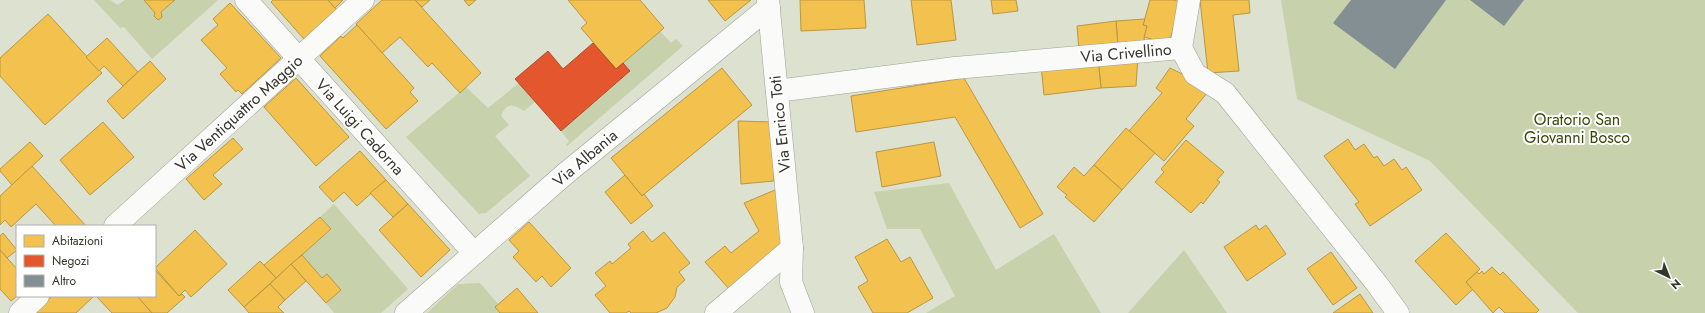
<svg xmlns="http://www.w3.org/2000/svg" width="1705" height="313" viewBox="0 0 1705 313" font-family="Jost,sans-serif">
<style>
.green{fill:#c7d1ab}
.homes{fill:#f2c14e;stroke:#b99743}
.shops{fill:#e4572e;stroke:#af4d2d}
.building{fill:#838f92}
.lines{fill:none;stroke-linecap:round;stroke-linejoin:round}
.minor-casing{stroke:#9ea195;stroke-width:23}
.minor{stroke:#fafaf8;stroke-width:22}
.labels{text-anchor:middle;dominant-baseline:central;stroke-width:4;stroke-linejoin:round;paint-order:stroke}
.street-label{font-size:16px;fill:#33362a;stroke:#fff}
.park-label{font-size:16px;fill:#3a4607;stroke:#fff}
</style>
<rect width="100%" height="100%" fill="#dce1d0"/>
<g class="green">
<path d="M 94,0 L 110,0 L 118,5 L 125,0 L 144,0 L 155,13 L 154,16 L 158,20 L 161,17 L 161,12 L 175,0 L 218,0 L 152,59 L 124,27 L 120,28 Z"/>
<path d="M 1281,0 L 1705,0 L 1705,313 L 1578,313 L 1430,161 L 1297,99 Z"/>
<path d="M 660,31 L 671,43 L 676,39 L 683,46 L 567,146 L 566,145 L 569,141 L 561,131 L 630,72 L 623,63 Z"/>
<path d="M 519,83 L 535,102 L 524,111 C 514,104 506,102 501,116 L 509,125 L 495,136 L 530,176 L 486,213 L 479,214 L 406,137 L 466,87 L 488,108 Z"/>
<path d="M 949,183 L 996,270 L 1054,234 L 1101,313 L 926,313 L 955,296 L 920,229 L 887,229 L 874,192 Z"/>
<path d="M 334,204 L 408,289 L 381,313 L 334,313 L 326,303 L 340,289 L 327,274 L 322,278 L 302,255 L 331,230 L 320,217 Z"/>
<path d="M 1184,250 L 1227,313 L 1128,313 Z"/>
<path d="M 480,283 L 498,304 L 495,307 L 500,313 L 427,313 L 458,284 Z"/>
</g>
<g class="homes">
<path d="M 144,0 L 175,0 L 161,12 L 162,17 L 158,20 L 154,16 L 155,13 Z"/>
<path d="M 273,0 L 328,0 L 337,10 L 304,39 L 271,2 Z"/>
<path d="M 328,0 L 343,0 L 335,8 Z"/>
<path d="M 382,0 L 415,0 L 481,73 L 460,93 L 432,63 L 428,67 L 400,37 L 382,53 L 356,24 Z"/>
<path d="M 415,0 L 430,0 L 422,7 Z"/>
<path d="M 464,0 L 476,0 L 469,6 Z"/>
<path d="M 568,0 L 640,0 L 664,28 L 616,69 L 581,28 L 587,23 Z"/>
<path d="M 708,0 L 751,0 L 725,21 Z"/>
<path d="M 800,0 L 864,0 L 866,28 L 801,31 Z"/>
<path d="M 911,0 L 951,0 L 956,40 L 917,45 Z"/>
<path d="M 991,0 L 1016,0 L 1018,11 L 993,14 Z"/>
<path d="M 1150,0 L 1173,0 L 1180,2 L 1169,44 L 1144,37 L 1147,26 L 1143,25 Z"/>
<path d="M 1200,0 L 1249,0 L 1250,13 L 1233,15 L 1239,71 L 1208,73 Z"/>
<path d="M 230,3 L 281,58 L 242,94 L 238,90 L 236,92 L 220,74 L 227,68 L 201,40 L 218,25 L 213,19 Z"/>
<path d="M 48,14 L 102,73 L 45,125 L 0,76 L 0,58 Z"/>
<path d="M 1145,19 L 1143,25 L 1147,26 L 1144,37 L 1145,44 L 1118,46 L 1116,21 Z"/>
<path d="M 1116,21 L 1118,46 L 1079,50 L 1077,26 Z"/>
<path d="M 357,25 L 414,88 L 410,92 L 418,101 L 386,129 L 320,56 L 341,36 L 343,38 Z"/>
<path d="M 107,38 L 138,72 L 123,86 L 104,66 L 99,71 L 86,57 Z"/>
<path d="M 1138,56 L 1136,86 L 1101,88 L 1098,58 Z"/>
<path d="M 1098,58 L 1101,88 L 1044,95 L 1041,65 Z"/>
<path d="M 150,61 L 166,79 L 123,119 L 107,101 Z"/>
<path d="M 722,68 L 752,105 L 642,196 L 611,158 Z"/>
<path d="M 1170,68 L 1211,88 L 1186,119 L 1194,126 L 1164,161 L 1129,131 L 1162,93 L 1156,88 Z"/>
<path d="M 296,78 L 349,137 L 316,166 L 264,107 Z"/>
<path d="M 964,78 L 1043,214 L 1020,228 L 955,117 L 856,132 L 851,96 Z"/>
<path d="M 738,121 L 772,122 L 774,181 L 741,184 Z"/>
<path d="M 103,122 L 134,157 L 90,195 L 60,160 Z"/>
<path d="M 1126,128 L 1155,153 L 1122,190 L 1094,165 Z"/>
<path d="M 233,138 L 243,149 L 213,175 L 222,184 L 204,200 L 186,179 Z"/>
<path d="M 1348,139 L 1355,150 L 1364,144 L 1374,158 L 1377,156 L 1384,166 L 1394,159 L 1402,170 L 1406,167 L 1422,190 L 1370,226 L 1355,204 L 1359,202 L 1324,156 Z"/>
<path d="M 1186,140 L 1224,172 L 1217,180 L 1220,182 L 1203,204 L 1201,202 L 1191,213 L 1155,182 L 1164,172 L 1161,169 Z"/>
<path d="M 30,142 L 43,156 L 12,185 L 0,171 L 0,169 Z"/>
<path d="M 934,142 L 941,176 L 882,187 L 876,152 Z"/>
<path d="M 360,151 L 386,180 L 357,206 L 344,192 L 333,202 L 319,187 Z"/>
<path d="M 1094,165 L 1122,190 L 1094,222 L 1065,197 L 1067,195 L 1057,187 L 1074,167 L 1084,176 Z"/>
<path d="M 32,166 L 86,226 L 56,226 L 36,204 L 11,227 L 5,220 L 0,225 L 0,196 Z"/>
<path d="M 625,175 L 642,196 L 644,194 L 653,206 L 631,224 L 605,192 Z"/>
<path d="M 386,180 L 408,204 L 393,217 L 370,193 Z"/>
<path d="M 775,190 L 787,241 L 730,290 L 705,262 L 725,246 L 731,253 L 759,231 L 744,203 Z"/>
<path d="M 408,204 L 450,250 L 421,277 L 379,230 Z"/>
<path d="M 320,217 L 331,229 L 276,278 L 264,265 Z"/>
<path d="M 529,222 L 571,268 L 551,287 L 542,276 L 536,282 L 513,257 L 519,251 L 509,240 Z"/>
<path d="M 1256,225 L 1259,230 L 1266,225 L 1286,254 L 1247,281 L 1224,247 Z"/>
<path d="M 195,230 L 227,264 L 191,297 L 185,290 L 179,296 L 155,268 Z"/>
<path d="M 643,231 L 652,242 L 664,232 L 690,263 L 679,272 L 685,280 L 677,287 L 675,297 L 667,308 L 656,313 L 631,313 L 629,311 L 626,313 L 610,313 L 595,295 L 606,286 L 595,273 L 610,261 L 612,264 L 631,248 L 628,244 Z"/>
<path d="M 3,233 L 17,250 L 7,258 L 0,250 L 0,236 Z"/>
<path d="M 1446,233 L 1480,269 L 1466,282 L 1473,289 L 1456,305 L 1415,261 Z"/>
<path d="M 887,239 L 901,262 L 910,257 L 933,298 L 907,313 L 873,313 L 858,287 L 868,281 L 855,257 Z"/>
<path d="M 0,250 L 17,269 L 17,296 L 11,301 L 0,289 Z"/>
<path d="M 1331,252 L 1357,288 L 1333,305 L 1307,269 Z"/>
<path d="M 302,255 L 322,278 L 327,274 L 341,290 L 326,303 L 291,264 Z"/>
<path d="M 260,261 L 276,278 L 244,307 L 228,290 Z"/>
<path d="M 291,264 L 306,281 L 285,300 L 270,284 Z"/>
<path d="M 1492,267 L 1500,275 L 1503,272 L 1539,310 L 1536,313 L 1505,313 L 1499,307 L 1493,313 L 1466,282 L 1477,272 L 1479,274 L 1482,271 L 1484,274 Z"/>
<path d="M 155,270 L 179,296 L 182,294 L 185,297 L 167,313 L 152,313 L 137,296 L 155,296 Z"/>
<path d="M 270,284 L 285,300 L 278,307 L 284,313 L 249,313 L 244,307 Z"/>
<path d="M 517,288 L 538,313 L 500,313 L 495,307 Z"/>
<path d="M 1360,294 L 1373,313 L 1333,313 Z"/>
<path d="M 52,296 L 94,296 L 76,313 L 34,313 Z"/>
<path d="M 96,296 L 137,296 L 152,313 L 112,313 Z"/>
</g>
<path class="shops" d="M 593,43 L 616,69 L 623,63 L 630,71 L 561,131 L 515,79 L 548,51 L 563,69 Z"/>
<g class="building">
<path d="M 1351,0 L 1446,0 L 1395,69 L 1333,23 Z"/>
<path d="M 1470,0 L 1524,0 L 1504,26 Z"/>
</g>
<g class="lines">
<defs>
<g id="minor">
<path d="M 246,0 L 474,253"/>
<path d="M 768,0 L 792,248 L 791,282 L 803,313"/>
<path d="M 1181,48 L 1189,0"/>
<path d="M 777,91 L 955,68 L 1181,48 L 1195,74 L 1225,93 L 1377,284 L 1398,313"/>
<path d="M 115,226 L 363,0"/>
<path d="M 20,313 L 38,296"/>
<path d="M 406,313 L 565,174 L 769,7"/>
<path d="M 716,313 L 792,248"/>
</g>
</defs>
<use href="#minor" class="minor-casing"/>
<use href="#minor" class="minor"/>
</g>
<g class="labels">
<g class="street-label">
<text transform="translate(1126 53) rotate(-5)">Via Crivellino</text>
<text transform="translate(239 113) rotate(-42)">Via Ventiquattro Maggio</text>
<text transform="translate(780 124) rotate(-96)">Via Enrico Toti</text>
<text transform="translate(360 127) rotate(48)">Via Luigi Cadorna</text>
<text transform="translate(585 158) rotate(-40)">Via Albania</text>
</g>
<g class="park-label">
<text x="1577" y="119">Oratorio San<tspan x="1577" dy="18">Giovanni Bosco</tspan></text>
</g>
</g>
<rect x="16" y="225" width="140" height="72" fill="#ffffff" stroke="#adafaa"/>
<rect x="24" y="235" width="20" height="12" fill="#f2c14e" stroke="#adafaa"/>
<text x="52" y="245" font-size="12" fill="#33362a">Abitazioni</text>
<rect x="24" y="255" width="20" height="12" fill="#e4572e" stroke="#adafaa"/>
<text x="52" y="265" font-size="12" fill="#33362a">Negozi</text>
<rect x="24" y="275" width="20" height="12" fill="#838f92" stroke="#adafaa"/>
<text x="52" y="285" font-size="12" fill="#33362a">Altro</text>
<g transform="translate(1669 277) rotate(137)" stroke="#ffffff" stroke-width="3" paint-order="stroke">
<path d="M0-3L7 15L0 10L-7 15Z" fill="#33362a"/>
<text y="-6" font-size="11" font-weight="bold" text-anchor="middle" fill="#33362a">N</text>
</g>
</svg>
